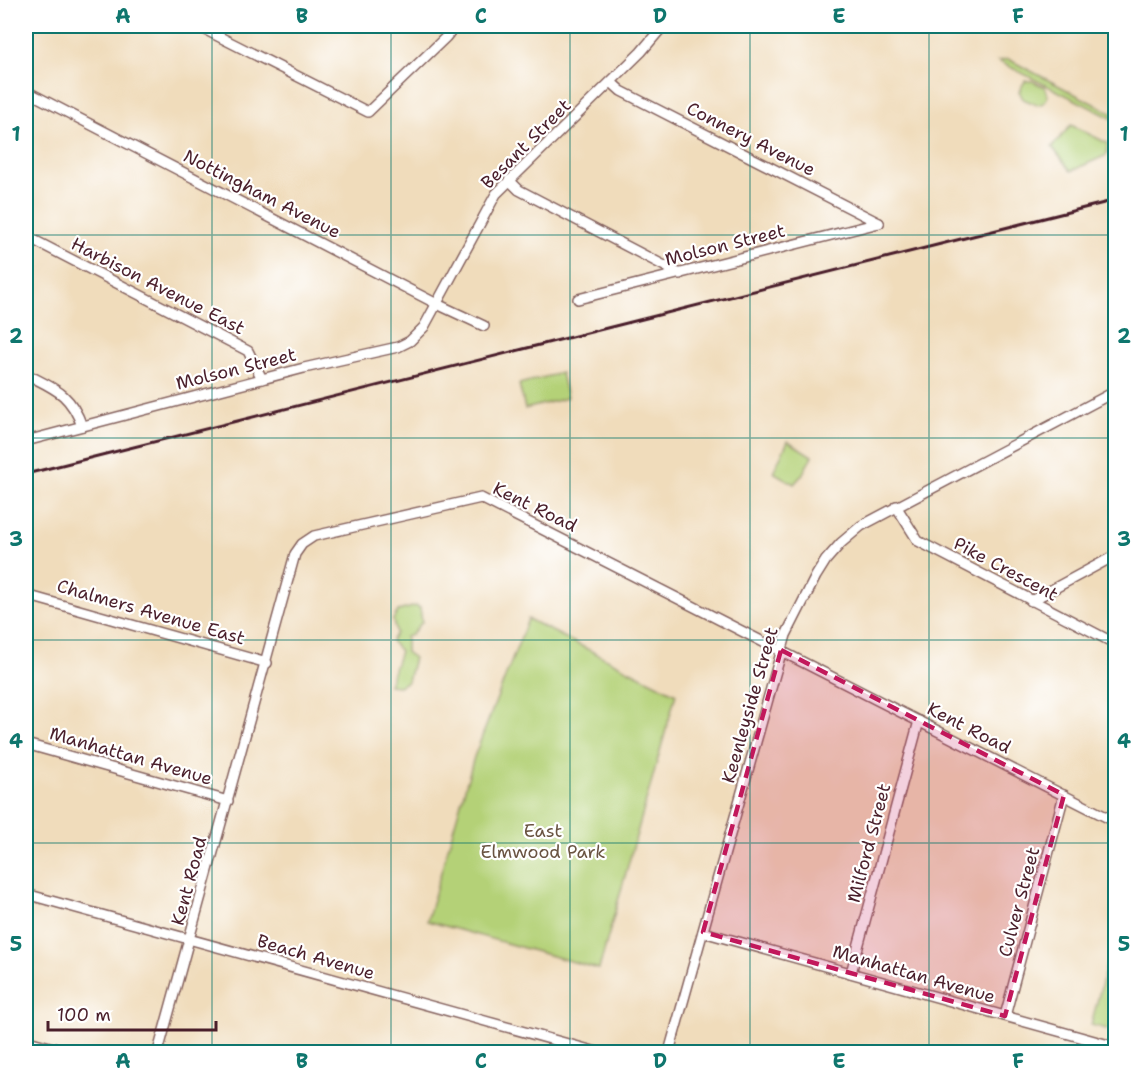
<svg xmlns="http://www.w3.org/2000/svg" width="1141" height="1078" viewBox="0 0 1141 1078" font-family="'Shantell Sans',sans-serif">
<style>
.green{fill:#b4d177;stroke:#7f7851;stroke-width:1.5}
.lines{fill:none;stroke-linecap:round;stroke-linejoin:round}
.minor-casing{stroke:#84615d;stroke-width:12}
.tertiary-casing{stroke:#84615d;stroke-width:15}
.minor{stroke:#fff;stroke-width:9}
.tertiary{stroke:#fff;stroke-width:12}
.rail{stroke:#4a1f2b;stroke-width:3}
.marked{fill:#c2185b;fill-opacity:0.2;stroke:#c2185b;stroke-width:4.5;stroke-dasharray:12 8;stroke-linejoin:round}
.grid{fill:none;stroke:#0f766e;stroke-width:1.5;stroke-opacity:0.55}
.labels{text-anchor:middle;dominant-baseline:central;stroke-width:4.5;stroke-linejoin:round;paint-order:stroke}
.street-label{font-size:18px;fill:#4a1f2b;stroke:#fff}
.park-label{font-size:18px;fill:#6a5442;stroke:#fff}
.neatline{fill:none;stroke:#0f766e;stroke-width:2}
.grid-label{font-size:20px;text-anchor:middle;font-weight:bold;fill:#0f766e}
</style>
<rect width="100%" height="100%" fill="#fff"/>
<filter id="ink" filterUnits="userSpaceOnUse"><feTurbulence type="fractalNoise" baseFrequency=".0167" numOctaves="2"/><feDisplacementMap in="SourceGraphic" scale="12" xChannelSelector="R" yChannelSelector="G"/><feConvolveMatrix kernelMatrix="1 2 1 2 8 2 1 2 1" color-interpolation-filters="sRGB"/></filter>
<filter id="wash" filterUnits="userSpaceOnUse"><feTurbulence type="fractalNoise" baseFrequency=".008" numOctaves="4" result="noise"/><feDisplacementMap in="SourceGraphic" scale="24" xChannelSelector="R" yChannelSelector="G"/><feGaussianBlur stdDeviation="1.35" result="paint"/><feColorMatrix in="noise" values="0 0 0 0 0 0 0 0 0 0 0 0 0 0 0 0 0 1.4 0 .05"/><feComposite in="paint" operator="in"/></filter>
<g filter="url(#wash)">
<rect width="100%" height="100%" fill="#f0dcbb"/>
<g class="green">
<path d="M 1008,59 L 1115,115 L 1115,120 L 998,61 Z"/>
<path d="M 1025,81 L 1032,81 L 1045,87 L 1048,96 L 1044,103 L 1037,105 L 1023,99 L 1019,91 Z"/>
<path d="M 1071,125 L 1107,143 L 1107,155 L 1071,171 L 1052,147 Z"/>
<path d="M 561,373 L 567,398 L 525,409 L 519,384 Z"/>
<path d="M 788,441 L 812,456 L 802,475 L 794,484 L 773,472 Z"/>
<path d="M 416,606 L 420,608 L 422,622 L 411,635 L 406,637 L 406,652 L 414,658 L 408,681 L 399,686 L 389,685 L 400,651 L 391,641 L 396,633 L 393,620 L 398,611 Z"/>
<path d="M 528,619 L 676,694 L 599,969 L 427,921 L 474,757 Z"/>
<path d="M 1115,933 L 1115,1031 L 1091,1025 Z"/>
</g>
</g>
<g filter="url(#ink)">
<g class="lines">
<defs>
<g id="minor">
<path d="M 198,26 L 368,112 L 446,37 L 455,26"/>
<path d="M 611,82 L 621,91 L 879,223"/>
<path d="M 26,91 L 437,304 L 484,326"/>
<path d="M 509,180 L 519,190 L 680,274"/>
<path d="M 26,236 L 248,351 L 262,379"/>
<path d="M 578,299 L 879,223"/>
<path d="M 26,374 C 55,389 70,393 82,426"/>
<path d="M 26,441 L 304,368 L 398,347 L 410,341 L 424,327 L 496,194 L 641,52 L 663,26"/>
<path d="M 896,506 L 918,541 L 1116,644"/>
<path d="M 26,595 L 267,663"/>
<path d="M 1031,601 L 1116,555"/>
<path d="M 26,744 L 228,801"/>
<path d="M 26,894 L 597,1052"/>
<path d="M 703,932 L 1116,1047"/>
<path d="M 851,973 L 919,721"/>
<path d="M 1005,1016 L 1064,795"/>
<path d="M 158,1052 L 295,554 L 302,544 L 314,536 L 481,498 L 1116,822"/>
<path d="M 669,1052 L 786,635 L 816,576 L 826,560 L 841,543 L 861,526 L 1116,391"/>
</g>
<path id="tertiary" d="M 26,1042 L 62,1052"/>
</defs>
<use href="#minor" class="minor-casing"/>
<use href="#tertiary" class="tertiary-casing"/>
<use href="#minor" class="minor"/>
<use href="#tertiary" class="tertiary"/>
<path class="rail" d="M 26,474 L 1116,200"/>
</g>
</g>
<path class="marked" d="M 781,650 L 1064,795 L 1005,1016 L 703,932 Z"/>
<path class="grid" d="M 212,26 L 212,1052M 391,26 L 391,1052M 570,26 L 570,1052M 750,26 L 750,1052M 929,26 L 929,1052M 26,235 L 1116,235M 26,438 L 1116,438M 26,640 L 1116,640M 26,843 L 1116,843"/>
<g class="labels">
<g class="street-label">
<text transform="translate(751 139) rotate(27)">Connery Avenue</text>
<text transform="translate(526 144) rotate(-45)">Besant Street</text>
<text transform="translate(262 194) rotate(27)">Nottingham Avenue</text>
<text transform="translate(725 245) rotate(-14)">Molson Street</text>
<text transform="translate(158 286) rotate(27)">Harbison Avenue East</text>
<text transform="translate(236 369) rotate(-14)">Molson Street</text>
<text transform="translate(535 507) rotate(26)">Kent Road</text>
<text transform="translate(1006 569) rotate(28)">Pike Crescent</text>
<text transform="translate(151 612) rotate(16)">Chalmers Avenue East</text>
<text transform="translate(750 705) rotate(-74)">Keenleyside Street</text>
<text transform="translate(969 728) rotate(27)">Kent Road</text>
<text transform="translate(131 756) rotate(16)">Manhattan Avenue</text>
<text transform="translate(869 843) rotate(-75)">Milford Street</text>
<text transform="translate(189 881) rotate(-75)">Kent Road</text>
<text transform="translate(1019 902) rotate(-75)">Culver Street</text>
<text transform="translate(316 957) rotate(16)">Beach Avenue</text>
<text transform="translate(914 974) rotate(16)">Manhattan Avenue</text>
</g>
<g class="park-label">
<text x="543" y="831">East<tspan x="543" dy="21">Elmwood Park</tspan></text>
</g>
</g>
<rect width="1141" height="1078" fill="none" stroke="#fff" stroke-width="66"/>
<path d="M48 1021v9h168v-9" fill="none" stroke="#4a1f2b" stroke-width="3"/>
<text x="57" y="1021" font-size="18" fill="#4a1f2b" stroke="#ffffff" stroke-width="4.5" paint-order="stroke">100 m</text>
<rect x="33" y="33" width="1075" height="1012" class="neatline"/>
<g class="grid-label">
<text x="123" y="23">A</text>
<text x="302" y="23">B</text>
<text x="481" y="23">C</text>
<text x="660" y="23">D</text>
<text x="839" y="23">E</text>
<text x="1018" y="23">F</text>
<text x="16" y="141">1</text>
<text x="1124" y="141">1</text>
<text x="16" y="343">2</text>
<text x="1124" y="343">2</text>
<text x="16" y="546">3</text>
<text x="1124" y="546">3</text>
<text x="16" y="748">4</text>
<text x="1124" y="748">4</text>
<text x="16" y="951">5</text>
<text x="1124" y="951">5</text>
<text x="123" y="1068">A</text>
<text x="302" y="1068">B</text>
<text x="481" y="1068">C</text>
<text x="660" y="1068">D</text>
<text x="839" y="1068">E</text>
<text x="1018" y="1068">F</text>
</g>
</svg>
